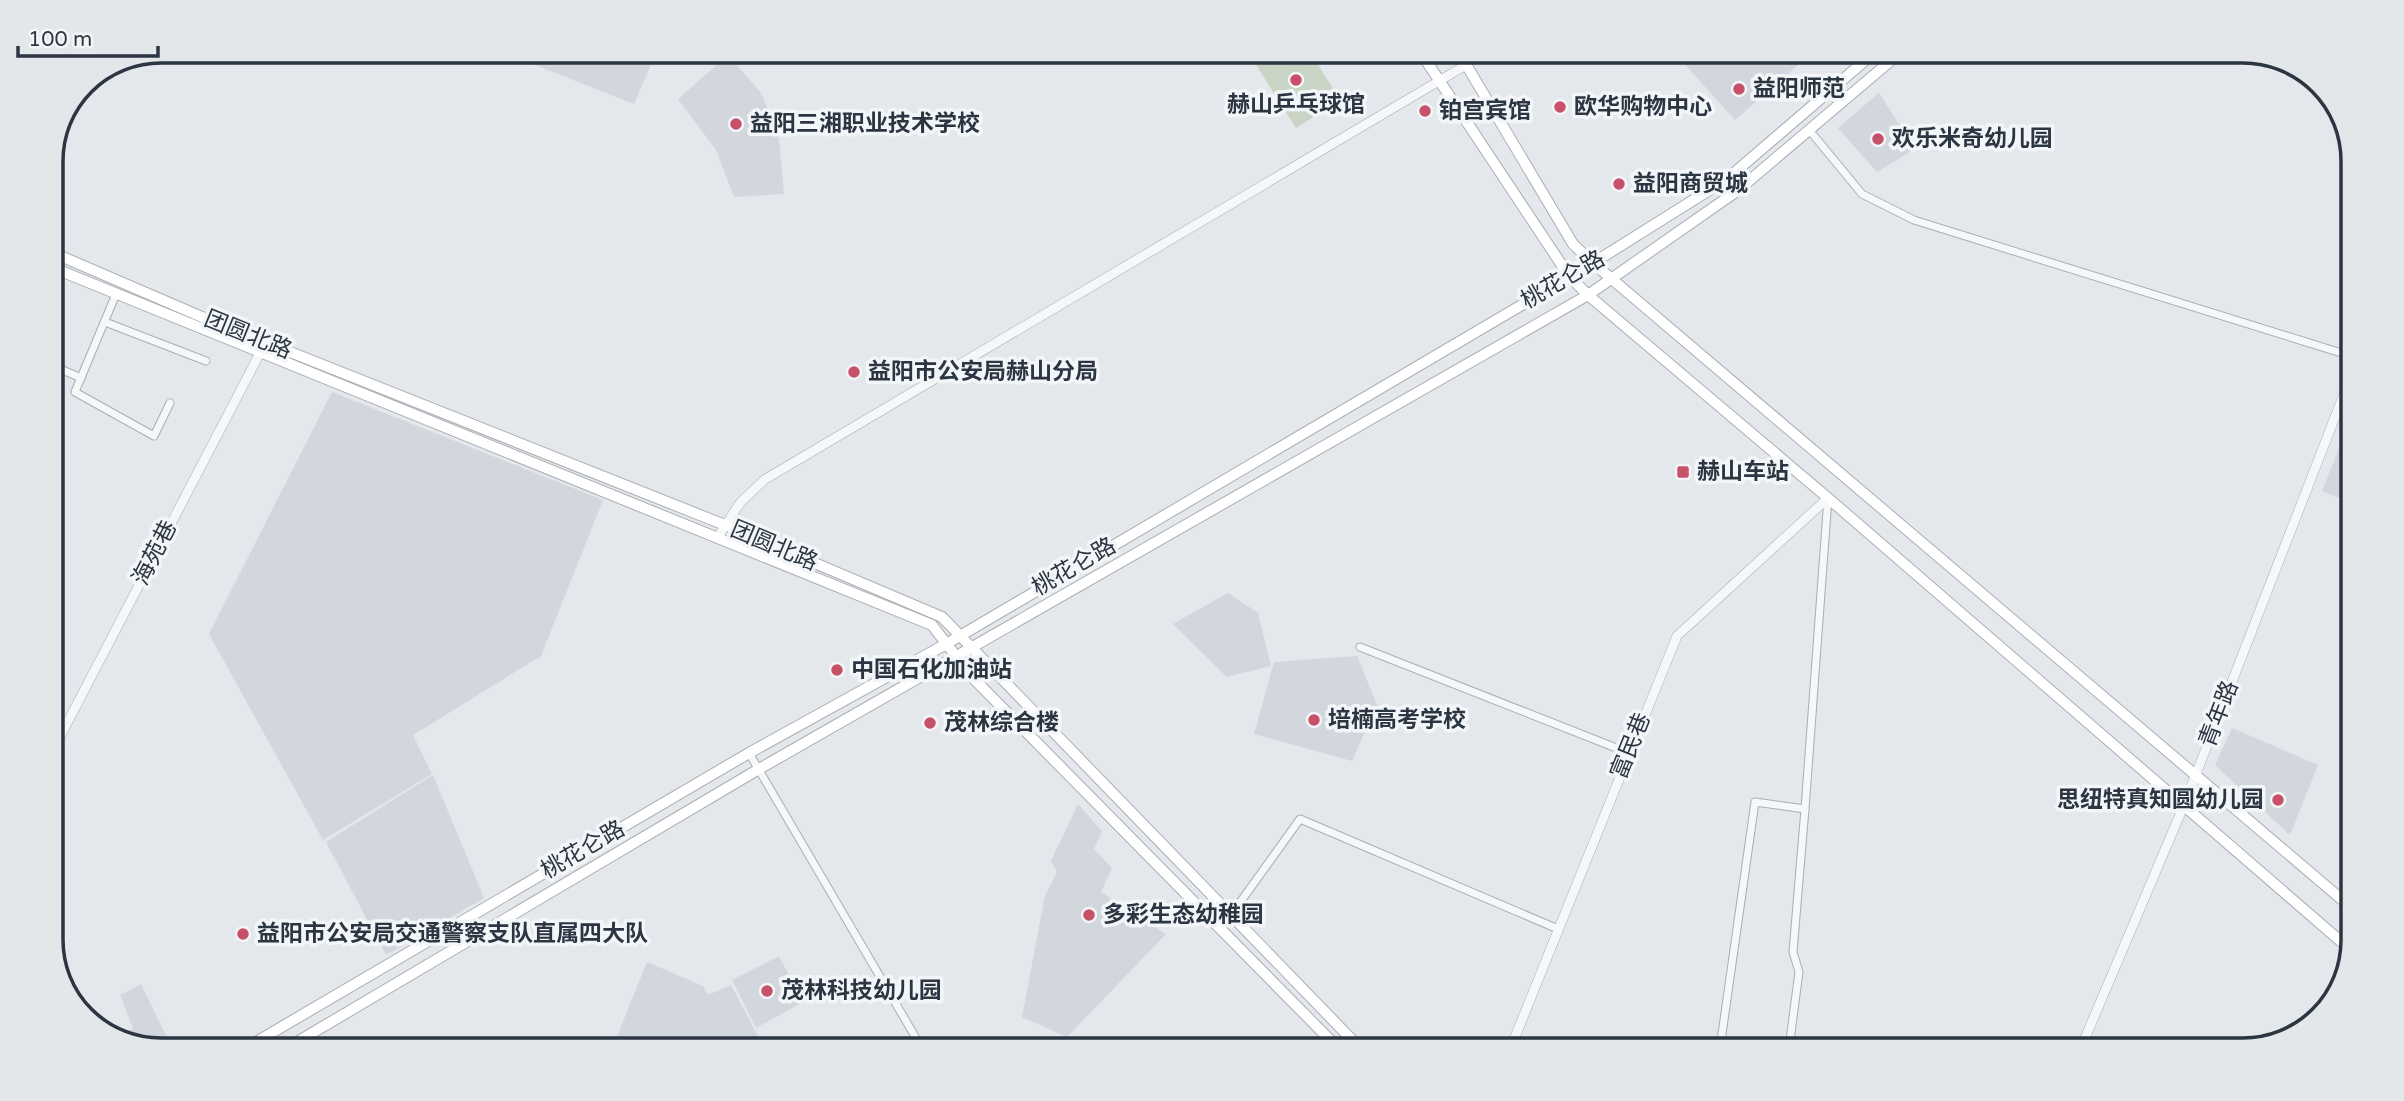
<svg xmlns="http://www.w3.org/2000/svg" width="2404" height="1101" viewBox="0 0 2404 1101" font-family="'Varela Round','Noto Sans SC',sans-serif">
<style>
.built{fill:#d2d6dd}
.green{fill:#cad4c5}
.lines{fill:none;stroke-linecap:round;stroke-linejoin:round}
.minor-casing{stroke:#a9aeb5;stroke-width:9}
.tertiary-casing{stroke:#a9aeb5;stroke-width:10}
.secondary-casing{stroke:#a9aeb5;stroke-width:12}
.minor{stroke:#f6f7f9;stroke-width:7}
.tertiary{stroke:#f6f7f9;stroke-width:9}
.secondary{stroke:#fff;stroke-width:10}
.poi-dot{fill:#c8516a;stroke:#f3f6f8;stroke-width:2.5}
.labels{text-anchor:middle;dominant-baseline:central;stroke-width:7;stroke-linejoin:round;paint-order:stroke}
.poi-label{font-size:23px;font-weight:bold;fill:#2c3542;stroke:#f3f6f8;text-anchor:start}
.street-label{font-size:23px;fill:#2c3542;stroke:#f3f6f8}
.rim{fill:none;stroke:#2c3542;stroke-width:3.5}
</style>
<rect width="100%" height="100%" fill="#e4e7eb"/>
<g class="built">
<path d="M 502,52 L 656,53 L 634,104 Z"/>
<path d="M 728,55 L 761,93 L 768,109 L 779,139 L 784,194 L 734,197 L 716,150 L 678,99 Z"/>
<path d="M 1678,57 L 1807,57 L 1735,120 Z"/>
<path d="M 1879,93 L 1915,149 L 1877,172 L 1838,128 Z"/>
<path d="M 332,392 L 603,500 L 541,656 L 413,735 L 432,774 L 323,840 L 209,634 Z"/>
<path d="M 2350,421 L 2350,502 L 2322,491 Z"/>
<path d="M 1228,593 L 1258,613 L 1271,666 L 1227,677 L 1173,624 Z"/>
<path d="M 1357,656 L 1377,705 L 1352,761 L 1254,734 L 1274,662 Z"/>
<path d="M 2232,728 L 2318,765 L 2290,835 L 2215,765 Z"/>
<path d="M 433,775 L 484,898 L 386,955 L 326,842 Z"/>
<path d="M 1078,804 L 1102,831 L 1094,849 L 1112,868 L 1101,892 L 1166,934 L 1067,1037 L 1022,1017 L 1045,896 L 1057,872 L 1051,861 Z"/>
<path d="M 779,956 L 803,1002 L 756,1028 L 732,980 Z"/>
<path d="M 647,962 L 703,986 L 708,995 L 731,985 L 762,1044 L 614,1044 Z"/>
<path d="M 141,984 L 169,1042 L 116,1040 L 133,1028 L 120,995 Z"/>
</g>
<path class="green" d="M 1260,55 L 1312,55 L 1340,100 L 1296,128 L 1253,60 Z"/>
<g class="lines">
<defs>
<g id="minor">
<path d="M 1810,131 L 1862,194 L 1914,220 L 2351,356"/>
<path d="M 116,294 L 75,392 L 154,436 L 170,403"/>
<path d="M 105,322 L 206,361"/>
<path d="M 51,365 L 81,378"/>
<path d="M 1360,647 L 1629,753"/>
<path d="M 749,753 L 920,1045"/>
<path d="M 1805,809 L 1828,498"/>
<path d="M 1231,915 L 1300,819 L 1558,929"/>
<path d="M 1720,1048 L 1755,802 L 1805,809 L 1793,952 L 1799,972 L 1789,1048"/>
</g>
<g id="tertiary">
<path d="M 718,537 L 740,503 L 764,480 L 1466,65"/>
<path d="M 51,754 L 260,353"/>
<path d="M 1511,1047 L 1677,636 L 1828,498"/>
<path d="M 2080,1050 L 2184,805 L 2351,376"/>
</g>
<g id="secondary">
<path d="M 1423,56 L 1569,276 L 1588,295 L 1828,498 L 2345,945"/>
<path d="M 1461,56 L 1573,244 L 1593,263 L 2346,903"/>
<path d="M 51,252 L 202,317 L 725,525 L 942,617 L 1359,1047"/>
<path d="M 51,267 L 932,625 L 972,677 L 1337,1047"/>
<path d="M 256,1042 L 749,753 L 948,643 L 1593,263 L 1727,179 L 1868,58"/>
<path d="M 297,1042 L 759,769 L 1588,295 L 1737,191 L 1894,58"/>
</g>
</defs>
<use href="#minor" class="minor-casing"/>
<use href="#tertiary" class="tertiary-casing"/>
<use href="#secondary" class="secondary-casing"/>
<use href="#minor" class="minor"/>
<use href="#tertiary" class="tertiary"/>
<use href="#secondary" class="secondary"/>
</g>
<g class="poi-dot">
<circle cx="1296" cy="80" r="7"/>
<circle cx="1739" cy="89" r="7"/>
<circle cx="1560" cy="107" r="7"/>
<circle cx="1425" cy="111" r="7"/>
<circle cx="736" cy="124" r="7"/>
<circle cx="1878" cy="139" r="7"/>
<circle cx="1619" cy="184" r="7"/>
<circle cx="854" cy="372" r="7"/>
<rect x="1676" y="465" width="14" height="14" rx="3.5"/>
<circle cx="837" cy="670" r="7"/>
<circle cx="1314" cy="720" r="7"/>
<circle cx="930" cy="723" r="7"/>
<circle cx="2278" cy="800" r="7"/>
<circle cx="1089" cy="915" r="7"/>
<circle cx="243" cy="934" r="7"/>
<circle cx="767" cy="991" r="7"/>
</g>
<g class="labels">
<g class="poi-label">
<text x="1753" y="89">益阳师范</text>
<text x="1296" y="105" text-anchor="middle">赫山乒乓球馆</text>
<text x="1574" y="107">欧华购物中心</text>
<text x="1439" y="111">铂宫宾馆</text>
<text x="750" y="124">益阳三湘职业技术学校</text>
<text x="1892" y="139">欢乐米奇幼儿园</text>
<text x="1633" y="184">益阳商贸城</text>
<text x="868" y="372">益阳市公安局赫山分局</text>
<text x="1697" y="472">赫山车站</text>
<text x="851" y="670">中国石化加油站</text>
<text x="1328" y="720">培楠高考学校</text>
<text x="944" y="723">茂林综合楼</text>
<text x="2264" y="800" text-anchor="end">思纽特真知圆幼儿园</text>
<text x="1103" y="915">多彩生态幼稚园</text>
<text x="257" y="934">益阳市公安局交通警察支队直属四大队</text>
<text x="781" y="991">茂林科技幼儿园</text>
</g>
<g class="street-label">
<text transform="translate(1563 280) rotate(-30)">桃花仑路</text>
<text transform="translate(248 335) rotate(22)">团圆北路</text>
<text transform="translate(774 546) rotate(23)">团圆北路</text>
<text transform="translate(155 553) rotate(-63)">海苑巷</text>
<text transform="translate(1074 567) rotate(-30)">桃花仑路</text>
<text transform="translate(2219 714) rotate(-69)">青年路</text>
<text transform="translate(1631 746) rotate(-68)">富民巷</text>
<text transform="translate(583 850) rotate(-30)">桃花仑路</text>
</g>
</g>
<path d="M0 0H2404V1101H0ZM161 63H2243A98 98 0 0 1 2341 161V940A98 98 0 0 1 2243 1038H161A98 98 0 0 1 63 940V161A98 98 0 0 1 161 63Z" fill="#e3e7e9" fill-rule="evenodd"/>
<path class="rim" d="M161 63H2243A98 98 0 0 1 2341 161V940A98 98 0 0 1 2243 1038H161A98 98 0 0 1 63 940V161A98 98 0 0 1 161 63Z"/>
<path d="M18 46v10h140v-10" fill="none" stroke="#2c3542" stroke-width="3.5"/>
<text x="28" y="46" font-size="21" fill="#2c3542" stroke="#f3f6f8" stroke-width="5" paint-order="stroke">100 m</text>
</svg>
